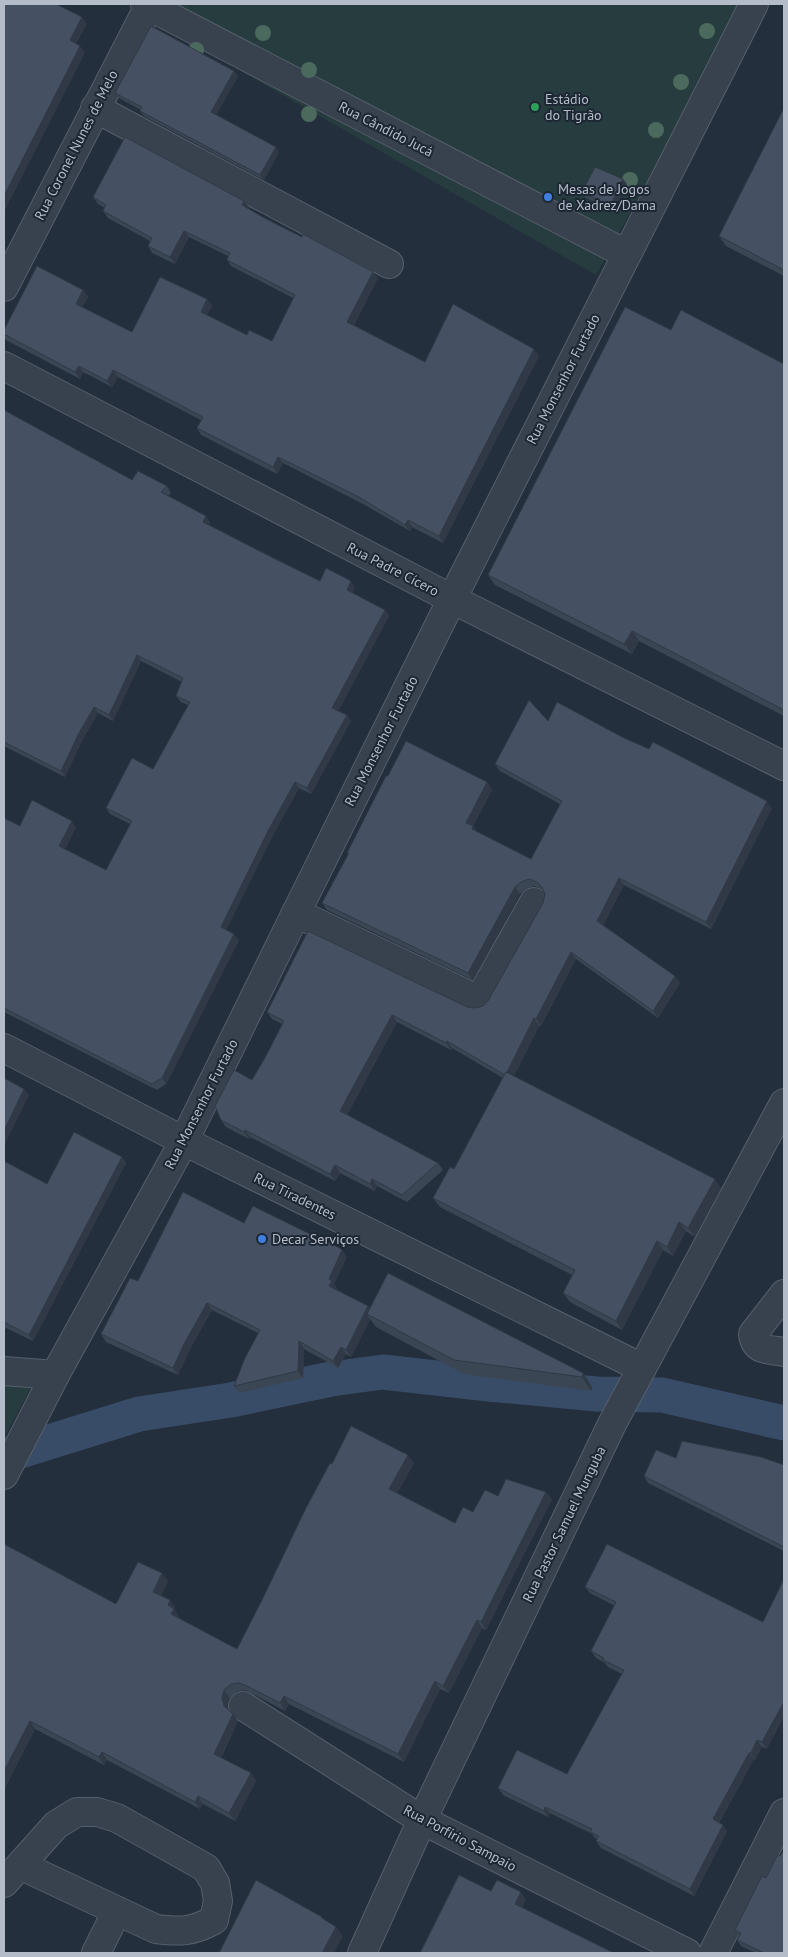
<svg xmlns="http://www.w3.org/2000/svg" width="788" height="1957" viewBox="0 0 788 1957" font-family="'PT Sans',sans-serif">
<style>
.green{fill:#263c3f}
.lines{fill:none;stroke-linecap:round;stroke-linejoin:round}
.canal{stroke:#394c67;stroke-width:35}
.minor-casing{stroke:#565f6c;stroke-width:30}
.minor{stroke:#38414e;stroke-width:28}
.tree{fill:#4b6a5d}
.wall{fill:#3b4654}
.shaded-wall{fill:#303945}
.building{fill:#455162;stroke:#303945}
.leisure-dot{fill:#2e9e5b;stroke:#1d2633;stroke-width:2}
.shop-dot{fill:#3f7fe0;stroke:#1d2633;stroke-width:2}
.labels{text-anchor:middle;dominant-baseline:central;stroke-width:4;stroke-linejoin:round;paint-order:stroke}
.poi-label{font-size:14px;fill:#b4bcc9;stroke:#1d2633;text-anchor:start}
.street-label{font-size:14px;fill:#b4bcc9;stroke:#1d2633}
</style>
<rect width="100%" height="100%" fill="#242f3e"/>
<g class="green">
<path d="M 170,4 L 745,4 L 596,275 L 159,24 Z"/>
<path d="M 4,1380 L 34,1382 L 4,1438 Z"/>
</g>
<g class="lines">
<path class="canal" d="M 4,1456 L 139,1414 L 231,1400 L 331,1379 L 383,1372 L 489,1384 L 597,1394 L 662,1395 L 784,1423"/>
<defs>
<g id="minor">
<path d="M 145,4 L 626,254"/>
<path d="M 95,108 L 389,264"/>
<path d="M 4,287 L 150,4"/>
<path d="M 4,366 L 452,599 L 784,766"/>
<path d="M 296,913 L 479,1000 L 534,902"/>
<path d="M 4,1048 L 184,1141 L 642,1368"/>
<path d="M 784,1294 L 753,1334 C 755,1352 769,1349 784,1352"/>
<path d="M 4,1371 L 55,1375"/>
<path d="M 4,1475 L 55,1375 L 184,1141 L 296,913 L 452,599 L 754,4"/>
<path d="M 243,1706 L 422,1820 L 687,1953"/>
<path d="M 4,1883 L 56,1825 L 77,1812 L 97,1812 L 117,1818 L 206,1868 L 215,1883 L 218,1901 L 214,1920 C 192,1932 180,1932 156,1929 L 20,1865"/>
<path d="M 96,1953 L 117,1911"/>
<path d="M 362,1953 L 422,1820 L 612,1424 L 784,1103"/>
<path d="M 713,1953 L 784,1813"/>
</g>
</defs>
<use href="#minor" class="minor-casing"/>
<use href="#minor" class="minor"/>
</g>
<g class="tree">
<circle cx="707" cy="31" r="8"/>
<circle cx="263" cy="33" r="8"/>
<circle cx="196" cy="50" r="8"/>
<circle cx="309" cy="70" r="8"/>
<circle cx="681" cy="82" r="8"/>
<circle cx="309" cy="114" r="8"/>
<circle cx="656" cy="130" r="8"/>
<circle cx="630" cy="180" r="8"/>
</g>
<g class="wall">
<path d="M 238,76 L 216,115 L 279,152 L 264,180 L 144,116 L 140,111 L 141,110 L 119,98 L 115,93 Z"/>
<path d="M 784,108 L 784,276 L 726,246 L 719,236 Z"/>
<path d="M 627,184 L 613,211 L 585,197 L 582,192 Z"/>
<path d="M 93,197 L 249,207 L 248,209 L 378,278 L 354,325 L 425,362 L 539,356 L 443,543 L 412,527 L 410,531 L 363,504 L 283,463 L 277,474 L 201,435 L 197,428 L 201,420 L 118,377 L 112,387 L 83,372 L 80,379 L 6,340 L 4,336 L 4,330 L 83,290 L 88,297 L 82,307 L 132,332 L 207,299 L 212,306 L 207,315 L 247,335 L 272,341 L 293,298 L 231,266 L 227,260 L 228,256 L 189,237 L 175,264 L 152,253 L 148,246 L 150,241 L 108,218 L 103,211 L 105,208 L 98,204 Z"/>
<path d="M 671,330 L 784,364 L 784,716 L 639,641 L 632,654 L 495,585 L 488,575 Z"/>
<path d="M 4,410 L 132,480 L 167,486 L 171,493 L 168,496 L 210,523 L 209,525 L 320,581 L 355,587 L 352,593 L 385,610 L 389,616 L 338,711 L 347,715 L 351,721 L 311,794 L 299,788 L 273,835 L 226,930 L 239,940 L 166,1084 L 157,1090 L 4,1012 L 4,818 L 20,826 L 76,827 L 65,849 L 106,870 L 130,824 L 110,814 L 106,808 L 153,769 L 188,705 L 181,702 L 176,696 L 182,682 L 141,661 L 113,721 L 98,713 L 83,739 L 65,777 L 4,746 Z"/>
<path d="M 548,721 L 622,737 L 772,808 L 711,929 L 624,885 L 603,925 L 680,983 L 658,1018 L 576,959 L 541,1026 L 539,1026 L 514,1076 L 721,1188 L 695,1237 L 686,1231 L 673,1256 L 663,1250 L 622,1330 L 570,1302 L 563,1293 L 572,1275 L 440,1207 L 433,1198 L 454,1169 L 503,1078 L 452,1048 L 451,1050 L 397,1022 L 347,1115 L 438,1163 L 443,1170 L 407,1202 L 377,1186 L 375,1191 L 340,1173 L 335,1181 L 250,1137 L 249,1139 L 226,1127 L 221,1120 L 252,1080 L 266,1056 L 282,1024 L 272,1019 L 267,1012 L 467,1007 L 475,1008 L 483,1006 L 488,1001 L 543,903 L 545,894 L 542,889 L 534,886 L 526,889 L 520,894 L 473,980 L 327,910 L 322,903 L 348,854 L 347,853 L 487,782 L 492,790 L 473,826 L 476,831 L 531,859 L 560,804 L 500,771 L 495,764 Z"/>
<path d="M 122,1157 L 126,1163 L 33,1341 L 6,1328 L 4,1331 L 4,1161 L 47,1184 Z"/>
<path d="M 244,1223 L 347,1257 L 334,1284 L 337,1288 L 336,1290 L 368,1306 L 370,1308 L 583,1373 L 592,1387 L 591,1391 L 464,1374 L 376,1327 L 370,1319 L 351,1357 L 346,1354 L 338,1368 L 304,1349 L 303,1378 L 239,1393 L 234,1386 L 258,1333 L 212,1310 L 190,1349 L 178,1375 L 106,1342 L 101,1334 L 138,1281 Z"/>
<path d="M 676,1458 L 784,1465 L 784,1551 L 648,1483 L 644,1476 Z"/>
<path d="M 414,1463 L 397,1493 L 455,1523 L 473,1512 L 498,1496 L 552,1499 L 486,1630 L 482,1628 L 449,1693 L 440,1689 L 404,1762 L 289,1704 L 285,1711 L 251,1693 L 244,1690 L 236,1692 L 230,1698 L 227,1706 L 228,1710 L 233,1714 L 238,1721 L 221,1758 L 251,1773 L 256,1781 L 235,1821 L 203,1804 L 200,1809 L 107,1760 L 104,1765 L 35,1729 L 4,1790 L 4,1544 L 116,1604 L 168,1581 L 161,1595 L 170,1600 L 175,1608 L 175,1610 L 179,1617 L 179,1618 L 237,1649 L 332,1464 Z"/>
<path d="M 585,1587 L 763,1622 L 767,1749 L 762,1747 L 755,1760 L 754,1759 L 719,1823 L 727,1831 L 694,1896 L 601,1848 L 596,1841 L 597,1839 L 595,1838 L 592,1834 L 550,1813 L 548,1817 L 503,1795 L 498,1788 L 567,1774 L 622,1674 L 608,1667 L 605,1663 L 596,1658 L 591,1651 L 615,1606 L 590,1593 Z"/>
<path d="M 735,1930 L 784,1953 L 756,1953 L 741,1946 L 737,1940 L 739,1936 Z"/>
</g>
<g class="shaded-wall">
<path d="M 82,17 L 87,24 L 74,47 L 70,40 Z"/>
<path d="M 80,46 L 85,53 L 4,212 L 4,196 Z"/>
<path d="M 234,71 L 238,76 L 215,117 L 211,112 Z"/>
<path d="M 276,147 L 279,152 L 264,180 L 260,175 Z"/>
<path d="M 623,179 L 627,184 L 613,211 L 610,206 Z"/>
<path d="M 244,201 L 249,207 L 246,212 L 242,205 Z"/>
<path d="M 184,231 L 189,237 L 175,264 L 170,257 Z"/>
<path d="M 373,272 L 378,278 L 352,328 L 347,322 Z"/>
<path d="M 83,290 L 88,297 L 80,310 L 76,304 Z"/>
<path d="M 207,299 L 212,306 L 205,319 L 201,312 Z"/>
<path d="M 534,349 L 539,356 L 443,543 L 439,536 Z"/>
<path d="M 79,366 L 83,372 L 80,379 L 75,372 Z"/>
<path d="M 113,370 L 118,377 L 112,387 L 107,381 Z"/>
<path d="M 278,457 L 283,463 L 277,474 L 273,467 Z"/>
<path d="M 206,516 L 210,523 L 207,528 L 203,522 Z"/>
<path d="M 408,520 L 412,527 L 410,531 L 405,525 Z"/>
<path d="M 351,581 L 355,587 L 351,596 L 347,590 Z"/>
<path d="M 385,610 L 389,616 L 337,714 L 332,708 Z"/>
<path d="M 632,631 L 639,641 L 632,654 L 624,644 Z"/>
<path d="M 137,655 L 141,661 L 113,721 L 109,715 Z"/>
<path d="M 94,707 L 98,713 L 83,739 L 65,777 L 61,771 L 79,733 Z"/>
<path d="M 347,715 L 351,721 L 311,794 L 307,788 Z"/>
<path d="M 295,782 L 299,788 L 273,835 L 225,933 L 221,927 L 269,829 Z"/>
<path d="M 487,782 L 492,790 L 473,826 L 478,833 L 477,836 L 466,823 Z"/>
<path d="M 767,801 L 772,808 L 711,929 L 706,922 Z"/>
<path d="M 72,821 L 76,827 L 64,852 L 59,846 Z"/>
<path d="M 619,878 L 624,885 L 602,928 L 597,921 Z"/>
<path d="M 515,887 L 520,894 L 473,980 L 468,973 Z"/>
<path d="M 234,934 L 239,940 L 166,1084 L 162,1078 Z"/>
<path d="M 571,952 L 576,959 L 541,1026 L 536,1019 Z"/>
<path d="M 675,976 L 680,983 L 658,1018 L 653,1011 Z"/>
<path d="M 392,1015 L 397,1022 L 345,1118 L 340,1111 Z"/>
<path d="M 534,1018 L 539,1026 L 511,1082 L 506,1075 Z"/>
<path d="M 447,1041 L 452,1048 L 451,1050 L 446,1043 Z"/>
<path d="M 24,1089 L 29,1095 L 4,1146 L 4,1131 Z"/>
<path d="M 245,1130 L 250,1137 L 249,1139 L 244,1132 Z"/>
<path d="M 122,1157 L 126,1163 L 33,1341 L 29,1335 Z"/>
<path d="M 335,1165 L 340,1173 L 335,1181 L 330,1174 Z"/>
<path d="M 372,1179 L 377,1186 L 375,1191 L 370,1184 Z"/>
<path d="M 715,1179 L 721,1188 L 695,1237 L 688,1228 Z"/>
<path d="M 679,1222 L 686,1231 L 673,1256 L 667,1247 Z"/>
<path d="M 657,1241 L 663,1250 L 622,1330 L 616,1321 Z"/>
<path d="M 342,1250 L 347,1257 L 334,1284 L 337,1288 L 334,1293 L 329,1286 L 329,1279 Z"/>
<path d="M 207,1303 L 212,1310 L 190,1349 L 178,1375 L 173,1368 L 185,1342 Z"/>
<path d="M 368,1306 L 373,1313 L 367,1314 L 370,1319 L 351,1357 L 346,1350 Z"/>
<path d="M 299,1341 L 304,1349 L 303,1378 L 298,1371 Z"/>
<path d="M 341,1347 L 346,1354 L 338,1368 L 333,1361 Z"/>
<path d="M 583,1373 L 592,1387 L 591,1391 L 582,1377 Z"/>
<path d="M 408,1455 L 414,1463 L 395,1497 L 389,1489 Z"/>
<path d="M 546,1492 L 552,1499 L 486,1630 L 481,1622 Z"/>
<path d="M 162,1573 L 168,1581 L 159,1599 L 153,1592 Z"/>
<path d="M 170,1600 L 175,1608 L 175,1610 L 179,1617 L 177,1622 L 171,1614 L 168,1605 Z"/>
<path d="M 477,1620 L 482,1628 L 449,1693 L 443,1686 Z"/>
<path d="M 435,1681 L 440,1689 L 404,1762 L 398,1754 Z"/>
<path d="M 224,1690 L 230,1698 L 227,1706 L 229,1714 L 224,1706 L 222,1698 Z"/>
<path d="M 284,1696 L 289,1704 L 285,1711 L 280,1703 Z"/>
<path d="M 784,1702 L 784,1717 L 767,1749 L 762,1742 Z"/>
<path d="M 233,1714 L 238,1721 L 219,1761 L 214,1754 Z"/>
<path d="M 30,1721 L 35,1729 L 4,1790 L 4,1771 Z"/>
<path d="M 757,1740 L 762,1747 L 755,1760 L 751,1753 Z"/>
<path d="M 102,1752 L 107,1760 L 104,1765 L 99,1757 Z"/>
<path d="M 749,1753 L 754,1759 L 717,1826 L 713,1819 Z"/>
<path d="M 251,1773 L 256,1781 L 235,1821 L 229,1813 Z"/>
<path d="M 198,1796 L 203,1804 L 200,1809 L 195,1802 Z"/>
<path d="M 545,1807 L 550,1813 L 548,1817 L 544,1811 Z"/>
<path d="M 723,1825 L 727,1831 L 694,1896 L 690,1889 Z"/>
<path d="M 521,1892 L 526,1900 L 520,1912 L 515,1904 Z"/>
<path d="M 336,1927 L 343,1936 L 334,1953 L 322,1953 Z"/>
</g>
<g class="building">
<path d="M 4,4 L 56,4 L 82,17 L 70,40 L 80,46 L 4,196 Z"/>
<path d="M 151,26 L 234,71 L 211,112 L 276,147 L 260,175 L 140,111 L 142,107 L 115,93 Z"/>
<path d="M 784,108 L 784,270 L 719,236 Z"/>
<path d="M 125,137 L 244,201 L 242,205 L 266,219 L 302,237 L 303,234 L 373,272 L 347,322 L 425,362 L 453,304 L 534,349 L 439,536 L 408,520 L 405,525 L 359,497 L 278,457 L 273,467 L 197,428 L 203,417 L 113,370 L 107,381 L 79,366 L 75,372 L 4,334 L 4,330 L 37,266 L 83,290 L 76,304 L 132,332 L 160,277 L 207,299 L 201,312 L 247,335 L 249,330 L 272,341 L 295,295 L 227,260 L 230,253 L 184,231 L 170,257 L 148,246 L 152,238 L 103,211 L 106,205 L 93,197 Z"/>
<path d="M 595,167 L 623,179 L 610,206 L 582,192 Z"/>
<path d="M 625,307 L 671,330 L 681,310 L 784,364 L 784,710 L 632,631 L 624,644 L 488,575 Z"/>
<path d="M 4,410 L 132,480 L 138,471 L 167,486 L 161,492 L 206,516 L 203,522 L 271,557 L 320,581 L 326,568 L 351,581 L 347,590 L 385,610 L 332,708 L 347,715 L 307,788 L 295,782 L 269,829 L 221,927 L 234,934 L 162,1078 L 152,1084 L 4,1008 L 4,818 L 20,826 L 32,800 L 72,821 L 59,846 L 106,870 L 132,821 L 106,808 L 132,758 L 153,769 L 190,702 L 176,696 L 183,678 L 137,655 L 109,715 L 94,707 L 79,733 L 61,771 L 4,742 Z"/>
<path d="M 529,700 L 548,721 L 557,702 L 622,737 L 649,749 L 653,742 L 767,801 L 706,922 L 619,878 L 597,921 L 675,976 L 653,1011 L 571,952 L 536,1019 L 534,1018 L 507,1072 L 506,1072 L 505,1075 L 447,1041 L 446,1043 L 392,1015 L 340,1111 L 438,1163 L 402,1195 L 372,1179 L 370,1184 L 335,1165 L 330,1174 L 245,1130 L 244,1132 L 221,1120 L 215,1106 L 234,1070 L 252,1080 L 266,1056 L 284,1021 L 267,1012 L 308,931 L 467,1007 L 475,1008 L 483,1006 L 488,1001 L 543,903 L 545,894 L 542,887 L 537,882 L 529,879 L 521,882 L 515,887 L 468,973 L 322,903 L 349,853 L 347,853 L 386,776 L 388,776 L 406,741 L 487,782 L 466,823 L 473,826 L 472,829 L 531,859 L 562,801 L 495,764 Z"/>
<path d="M 506,1072 L 715,1179 L 688,1228 L 679,1222 L 667,1247 L 657,1241 L 616,1321 L 563,1293 L 575,1270 L 433,1198 L 450,1167 L 454,1169 Z"/>
<path d="M 4,1078 L 24,1089 L 4,1131 Z"/>
<path d="M 74,1132 L 122,1157 L 29,1335 L 4,1322 L 4,1161 L 47,1184 Z"/>
<path d="M 183,1192 L 244,1223 L 253,1206 L 312,1235 L 313,1233 L 341,1249 L 342,1250 L 329,1279 L 332,1281 L 329,1286 L 368,1306 L 346,1350 L 341,1347 L 333,1361 L 299,1341 L 298,1371 L 234,1386 L 245,1358 L 260,1330 L 207,1303 L 185,1342 L 173,1368 L 101,1334 L 130,1278 L 138,1281 Z"/>
<path d="M 388,1273 L 583,1373 L 582,1377 L 454,1360 L 367,1314 Z"/>
<path d="M 351,1426 L 408,1455 L 389,1489 L 455,1523 L 463,1507 L 473,1512 L 485,1490 L 498,1496 L 506,1479 L 546,1492 L 481,1622 L 477,1620 L 443,1686 L 435,1681 L 398,1754 L 284,1696 L 280,1703 L 245,1685 L 239,1683 L 231,1684 L 224,1690 L 222,1698 L 224,1706 L 233,1714 L 214,1754 L 251,1773 L 229,1813 L 198,1796 L 195,1802 L 102,1752 L 99,1757 L 30,1721 L 4,1771 L 4,1544 L 116,1604 L 138,1562 L 162,1573 L 153,1592 L 170,1600 L 168,1605 L 174,1609 L 171,1614 L 237,1649 L 263,1598 L 305,1510 L 330,1463 L 332,1464 Z"/>
<path d="M 682,1441 L 761,1457 L 784,1465 L 784,1547 L 644,1476 L 656,1450 L 676,1458 Z"/>
<path d="M 607,1544 L 763,1622 L 784,1579 L 784,1702 L 762,1742 L 757,1740 L 751,1753 L 749,1753 L 713,1819 L 723,1825 L 690,1889 L 596,1841 L 599,1836 L 590,1832 L 592,1829 L 545,1807 L 544,1811 L 498,1788 L 517,1750 L 567,1774 L 624,1670 L 603,1660 L 604,1658 L 591,1651 L 616,1602 L 585,1587 Z"/>
<path d="M 784,1849 L 784,1953 L 764,1953 L 737,1940 L 741,1933 L 735,1930 L 762,1876 L 766,1878 L 777,1856 L 781,1855 Z"/>
<path d="M 459,1875 L 491,1891 L 497,1880 L 521,1892 L 515,1904 L 614,1953 L 420,1953 Z"/>
<path d="M 256,1880 L 322,1917 L 322,1918 L 336,1927 L 322,1953 L 219,1953 Z"/>
</g>
<circle class="leisure-dot" cx="535" cy="107" r="5"/>
<g class="shop-dot">
<circle cx="548" cy="197" r="5"/>
<circle cx="262" cy="1239" r="5"/>
</g>
<g class="labels">
<g class="poi-label">
<text x="545" y="99">Estádio<tspan x="545" dy="16">do Tigrão</tspan></text>
<text x="558" y="189">Mesas de Jogos<tspan x="558" dy="16">de Xadrez/Dama</tspan></text>
<text x="272" y="1239">Decar Serviços</text>
</g>
<g class="street-label">
<text transform="translate(386 129) rotate(27)">Rua Cândido Jucá</text>
<text transform="translate(76 145) rotate(-63)">Rua Coronel Nunes de Melo</text>
<text transform="translate(563 379) rotate(-63)">Rua Monsenhor Furtado</text>
<text transform="translate(393 569) rotate(27)">Rua Padre Cícero</text>
<text transform="translate(381 741) rotate(-63)">Rua Monsenhor Furtado</text>
<text transform="translate(201 1104) rotate(-63)">Rua Monsenhor Furtado</text>
<text transform="translate(295 1196) rotate(26)">Rua Tiradentes</text>
<text transform="translate(564 1524) rotate(-64)">Rua Pastor Samuel Munguba</text>
<text transform="translate(460 1838) rotate(28)">Rua Porfírio Sampaio</text>
</g>
</g>
<rect width="788" height="1957" fill="none" stroke="#b4bcc9" stroke-width="10"/>
</svg>
